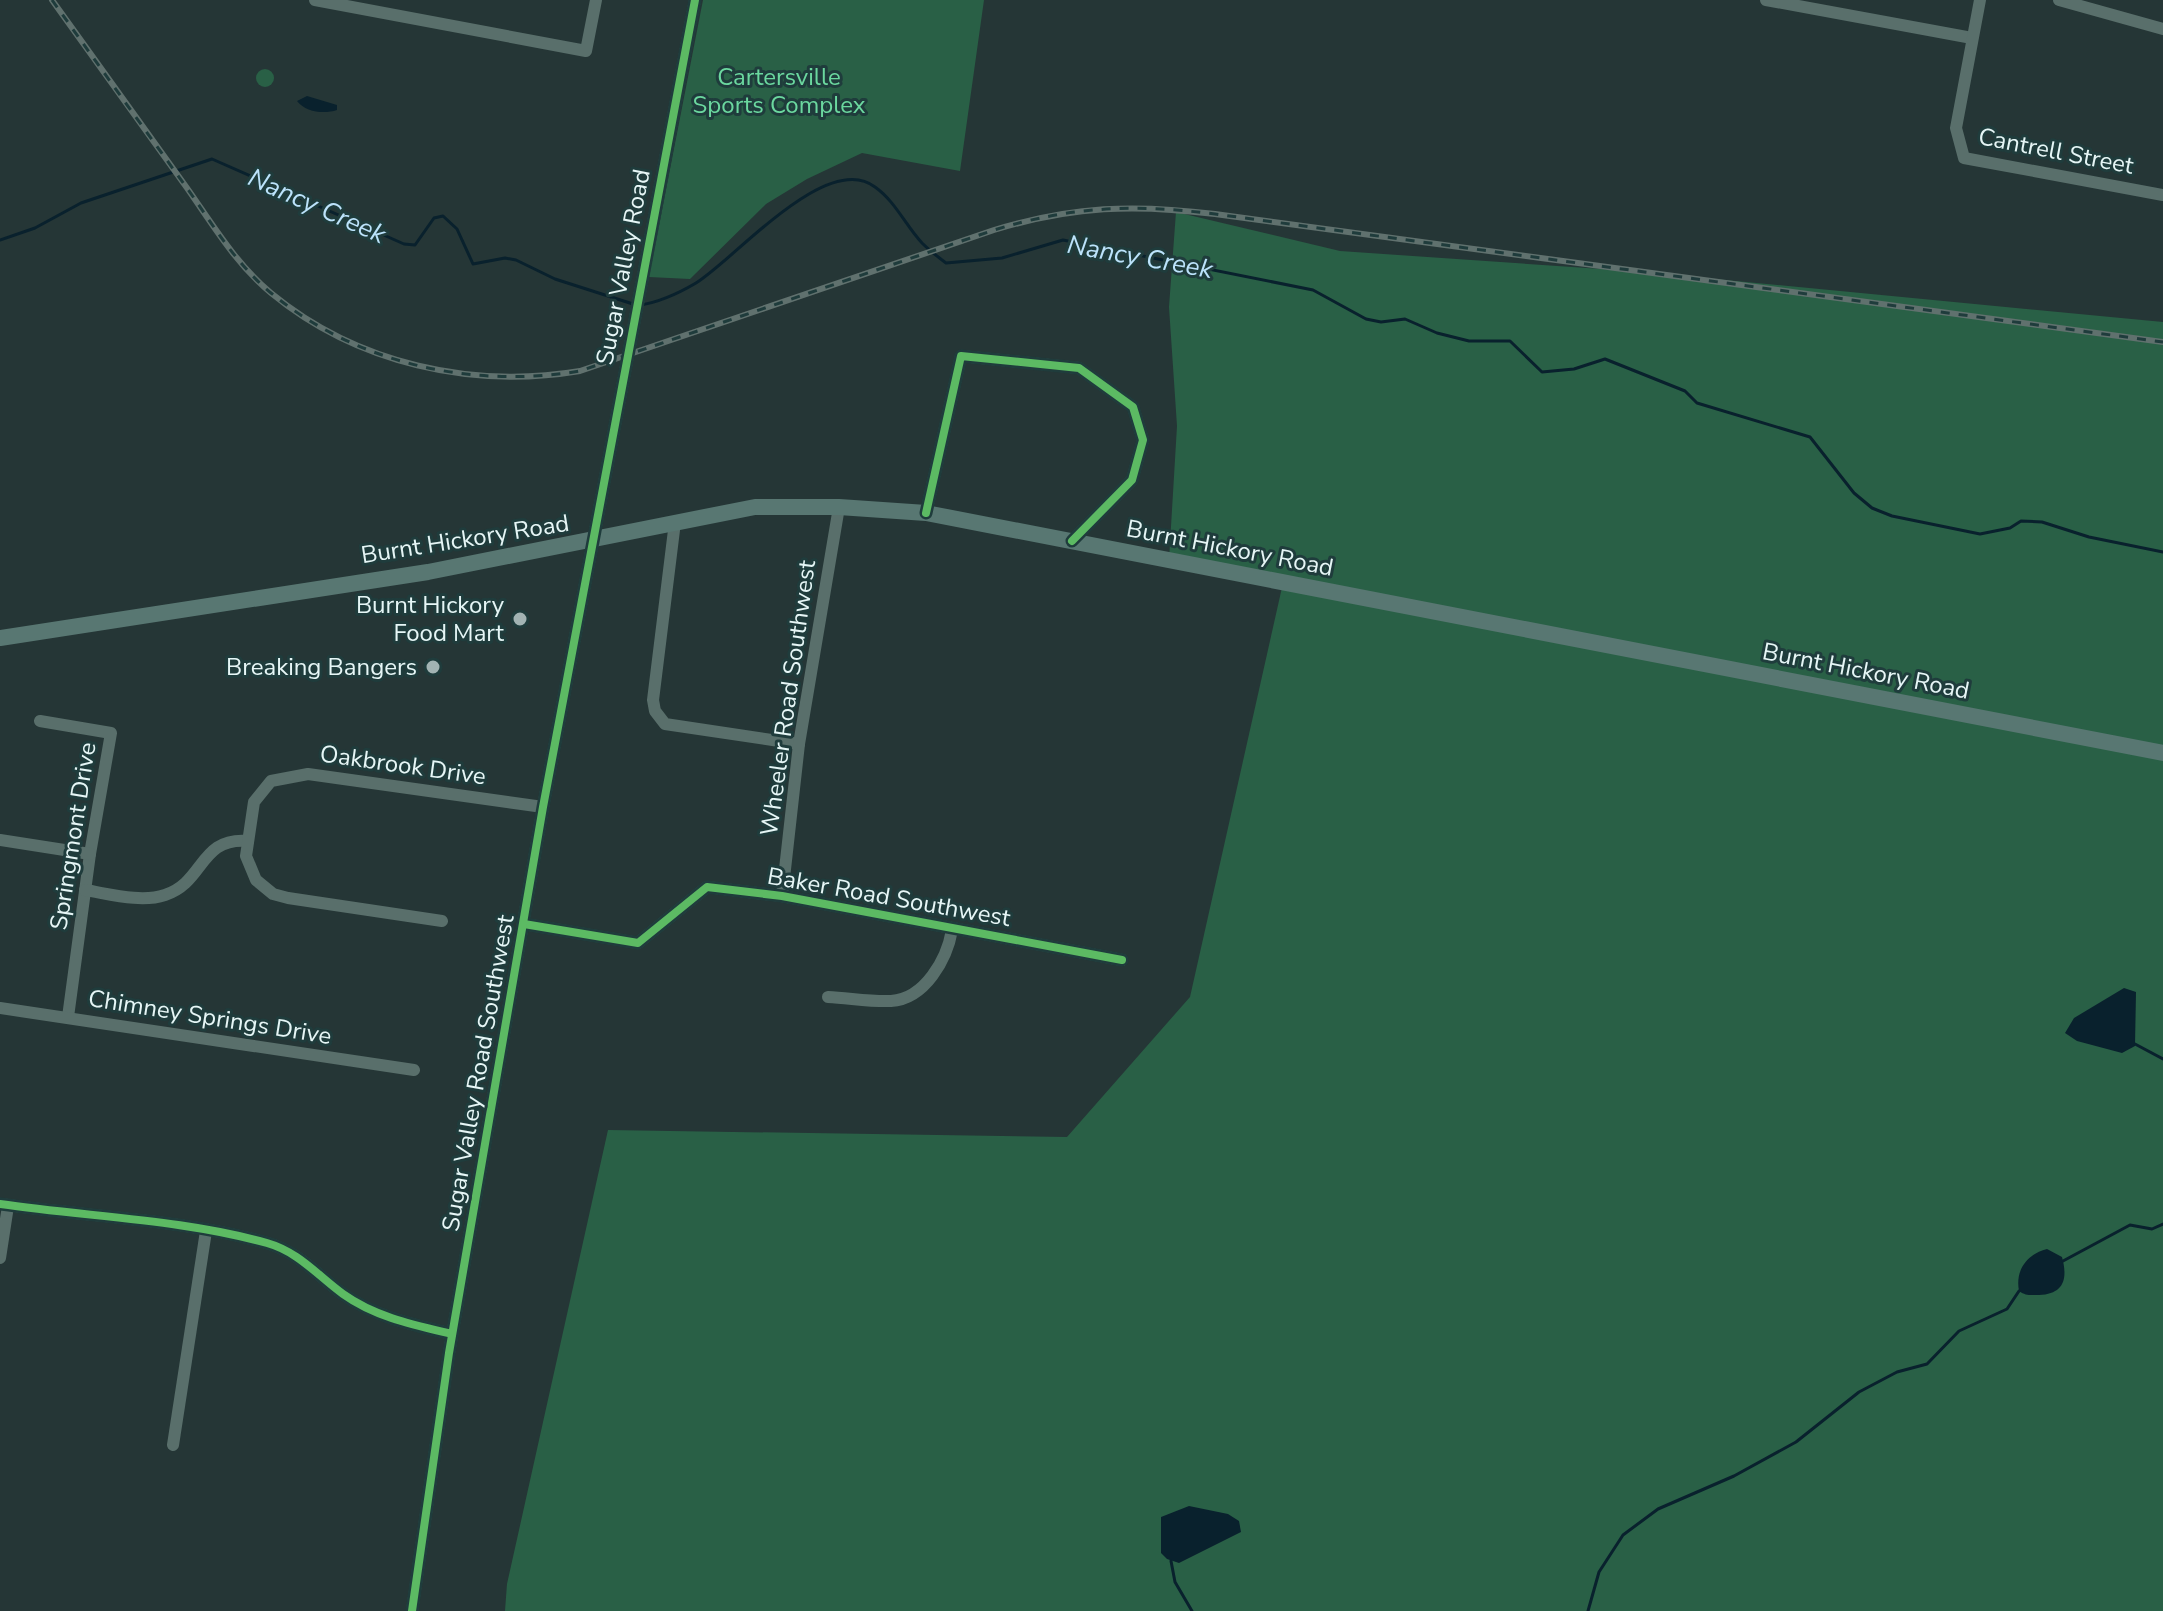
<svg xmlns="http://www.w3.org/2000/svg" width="2163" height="1611" viewBox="0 0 2163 1611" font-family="'Nunito Sans',sans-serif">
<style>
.green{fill:#296046}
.water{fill:#09212d}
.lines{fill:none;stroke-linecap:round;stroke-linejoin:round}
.stream{stroke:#09212d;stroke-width:3}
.minor{stroke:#596f6b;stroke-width:12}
.major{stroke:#587772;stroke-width:16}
.rail-casing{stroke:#60716e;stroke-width:6}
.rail{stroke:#1f3c3c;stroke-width:3;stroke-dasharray:9;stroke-linecap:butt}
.cycleway-casing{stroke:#1f3c3c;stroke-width:13}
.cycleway{stroke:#5cba63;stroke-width:8}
.poi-dot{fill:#a2b3b3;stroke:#1f3c3c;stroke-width:3}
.labels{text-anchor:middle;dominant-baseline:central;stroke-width:6;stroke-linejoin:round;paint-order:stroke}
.park-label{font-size:24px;fill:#6bd89f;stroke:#1f3c3c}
.street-label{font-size:24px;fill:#e6f6f6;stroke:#1f3c3c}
.poi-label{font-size:24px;fill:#e6f6f6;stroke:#1f3c3c;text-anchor:end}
.water-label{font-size:26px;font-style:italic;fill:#bce3fb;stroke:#1f3c3c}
</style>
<rect width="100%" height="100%" fill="#253636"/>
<g class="green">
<path d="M 703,0 L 984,0 L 960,171 L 862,153 L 807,179 L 766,204 L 690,279 L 649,277 Z"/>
<circle cx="265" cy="78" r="9"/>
<path d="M 1176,212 L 1340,251 L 1631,271 L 2163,322 L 2163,1611 L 505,1611 L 507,1584 L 608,1130 L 1067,1137 L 1190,997 L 1283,583 L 1169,560 L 1177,426 L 1169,307 Z"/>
</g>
<g class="water">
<path d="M 307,96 L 337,105 L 337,110 C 325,114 306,113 297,101 Z"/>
<path d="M 2124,988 L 2136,992 L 2135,1046 L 2122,1053 L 2077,1041 L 2065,1033 L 2074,1018 Z"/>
<path d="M 2047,1249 L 2062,1257 C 2068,1279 2064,1294 2039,1295 C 2030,1295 2026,1296 2019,1291 C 2015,1270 2027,1254 2047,1249 Z"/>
<path d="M 1189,1506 L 1228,1514 L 1239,1521 L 1241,1532 L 1179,1563 L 1167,1559 L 1161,1553 L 1161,1517 Z"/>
</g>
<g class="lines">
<g class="stream">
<path d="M 0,240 L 35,228 L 81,203 L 212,159 L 404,244 L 415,245 L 434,218 L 443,216 L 457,229 L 473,264 L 505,258 L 516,260 L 555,279 L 633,304"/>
<path d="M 640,305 C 661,302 679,293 696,283 C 735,259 827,150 875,187 C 895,201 906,226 922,243 C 929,250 938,257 946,263 L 1002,258 L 1063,240 L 1313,290 L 1366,319 L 1381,322 L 1405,319 L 1437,333 L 1469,341 L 1510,341 L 1542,372 L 1574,369 L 1605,359 L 1685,391 L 1697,403 L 1810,437 L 1854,493 L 1872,508 L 1892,516 L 1980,534 L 2010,528 L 2021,521 L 2042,522 L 2089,537 L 2163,552"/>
<path d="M 2135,1044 L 2163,1059"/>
<path d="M 2063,1261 L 2130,1225 L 2152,1229 L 2163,1224"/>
<path d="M 1171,1561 L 1175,1582 L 1192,1611"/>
<path d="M 1588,1611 L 1599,1572 L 1623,1535 L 1658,1509 L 1734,1476 L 1796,1442 L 1859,1392 L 1897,1372 L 1927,1364 L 1959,1331 L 2007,1309 L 2019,1291"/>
</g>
<g class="minor">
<path d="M 315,0 L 586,51 L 596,0"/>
<path d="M 1766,0 L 1972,38"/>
<path d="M 1980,0 L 1956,128 L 1964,158 L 2163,195"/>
<path d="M 2059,0 L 2163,29"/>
<path d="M 926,513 L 961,356 L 1079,368 L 1133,407 L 1143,440 L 1132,480 L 1072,541"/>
<path d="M 675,522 L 653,700 L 655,711 L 665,724 L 799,744"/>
<path d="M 40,721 L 111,733 L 90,854 L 68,1017"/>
<path d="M 0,840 L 90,854"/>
<path d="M 85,890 C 110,894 141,903 165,895 C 205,882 199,837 248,841"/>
<path d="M 782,896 L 799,744 L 839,507"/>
<path d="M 442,921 L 288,898 L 273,894 L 256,880 L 246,856 L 254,802 L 271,781 L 308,774 L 543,807"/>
<path d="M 524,924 L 638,943 L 707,887 L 782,896 L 1122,960"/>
<path d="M 828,997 C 849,998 871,1002 891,1001 C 925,999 947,959 952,930"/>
<path d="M 0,1008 L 414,1070"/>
<path d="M 0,1204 C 88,1217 182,1219 267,1243 C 299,1252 318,1276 343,1294 C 375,1317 414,1325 452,1334"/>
<path d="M 0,1258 L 8,1206"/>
<path d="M 173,1445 L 206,1231"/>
<path d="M 412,1611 L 449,1353 L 543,807 L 695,0"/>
</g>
<path class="major" d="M 0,638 L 428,572 L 755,507 L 839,507 L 926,513 L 2163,753"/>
<defs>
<path id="rail" d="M 52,0 C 97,63 142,126 187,188 C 213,225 236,264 271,293 C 357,364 472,389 580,371 L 994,230 C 1073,206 1134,204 1215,214 L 2163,342"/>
</defs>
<use href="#rail" class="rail-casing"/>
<use href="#rail" class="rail"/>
<defs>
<g id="cycleway">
<path d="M 926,513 L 961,356 L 1079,368 L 1133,407 L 1143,440 L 1132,480 L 1072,541"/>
<path d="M 524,924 L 638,943 L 707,887 L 782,896 L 1122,960"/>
<path d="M 0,1204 C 88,1217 182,1219 267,1243 C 299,1252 318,1276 343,1294 C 375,1317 414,1325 452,1334"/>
<path d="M 412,1611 L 449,1353 L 543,807 L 695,0"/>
</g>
</defs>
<use href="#cycleway" class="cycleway-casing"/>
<use href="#cycleway" class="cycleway"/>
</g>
<g class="poi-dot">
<circle cx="520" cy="619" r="8"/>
<circle cx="433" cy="667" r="8"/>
</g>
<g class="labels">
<g class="park-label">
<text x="779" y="77">Cartersville<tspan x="779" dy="28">Sports Complex</tspan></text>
</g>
<g class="street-label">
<text transform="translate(2056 151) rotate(11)">Cantrell Street</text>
<text transform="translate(623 267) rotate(-79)">Sugar Valley Road</text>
<text transform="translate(465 539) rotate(-9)">Burnt Hickory Road</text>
<text transform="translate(1230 548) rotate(11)">Burnt Hickory Road</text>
<text transform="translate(1866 671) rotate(11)">Burnt Hickory Road</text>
<text transform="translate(788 698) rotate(-82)">Wheeler Road Southwest</text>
<text transform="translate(403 765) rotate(8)">Oakbrook Drive</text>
<text transform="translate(73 836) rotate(-81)">Springmont Drive</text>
<text transform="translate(889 897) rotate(10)">Baker Road Southwest</text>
<text transform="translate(210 1017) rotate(9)">Chimney Springs Drive</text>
<text transform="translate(478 1073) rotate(-80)">Sugar Valley Road Southwest</text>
</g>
<g class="poi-label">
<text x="504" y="605">Burnt Hickory<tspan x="504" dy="28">Food Mart</tspan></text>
<text x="417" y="667">Breaking Bangers</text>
</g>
<g class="water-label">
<text transform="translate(317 206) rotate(24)">Nancy Creek</text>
<text transform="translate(1140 257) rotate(10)">Nancy Creek</text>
</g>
</g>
</svg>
